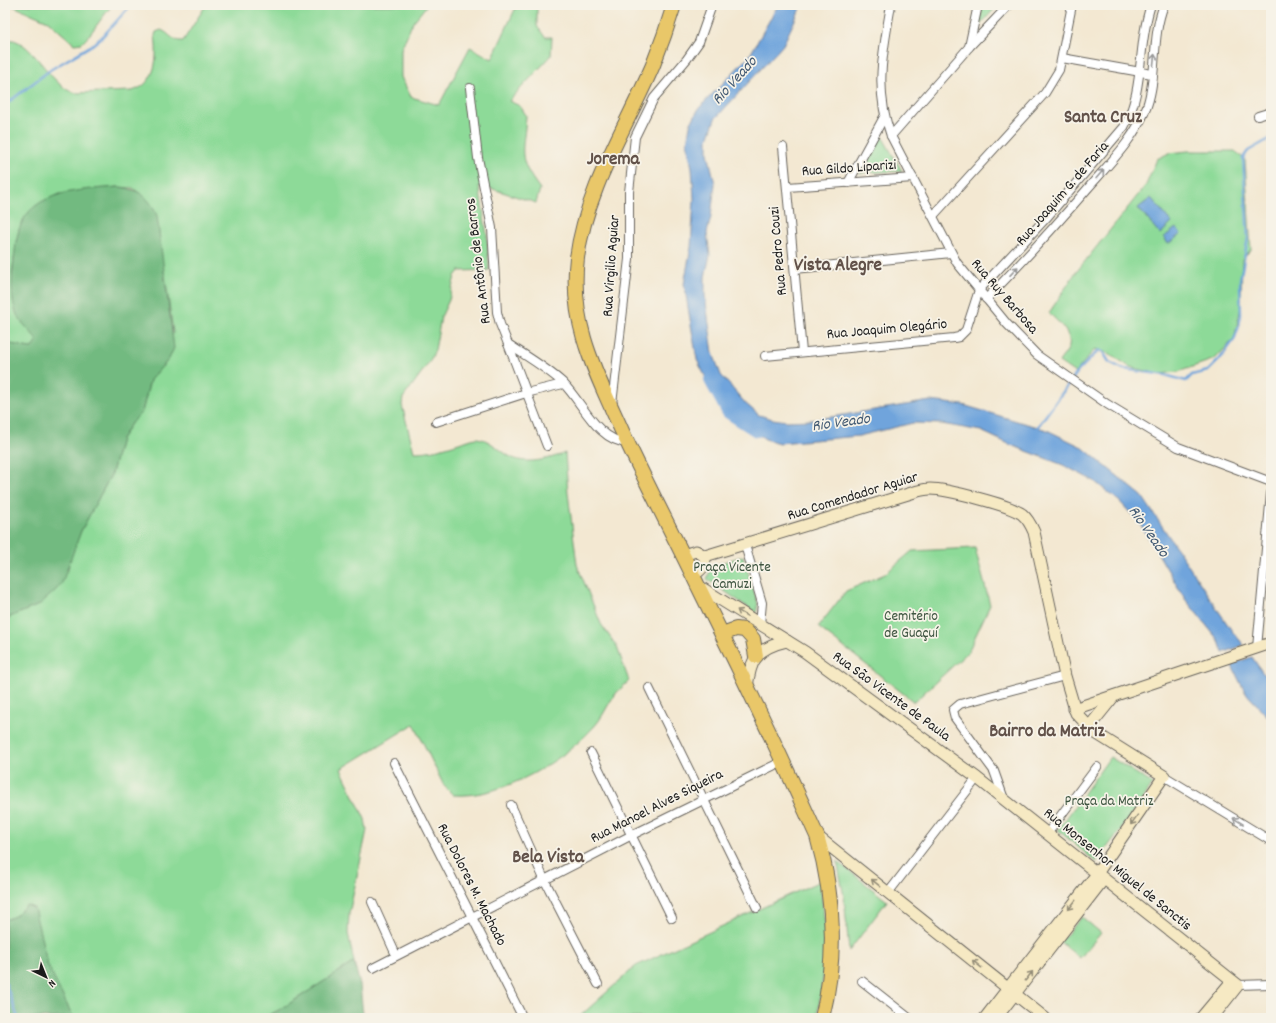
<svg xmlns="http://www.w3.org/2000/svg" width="1276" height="1023" viewBox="0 0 1276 1023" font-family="Dekko,sans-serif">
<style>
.green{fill:#8dda98;stroke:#547b5a}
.forest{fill:#72ba80;stroke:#476b4e}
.water{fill:#6fa4dc;stroke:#46607c}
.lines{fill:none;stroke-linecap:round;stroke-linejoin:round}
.stream{stroke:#6fa4dc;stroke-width:2.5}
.river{stroke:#6fa4dc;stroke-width:16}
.street-casing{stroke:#67635c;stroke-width:10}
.secondary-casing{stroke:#67635c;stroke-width:13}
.highway-casing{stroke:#67635c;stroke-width:16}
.street{stroke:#fff;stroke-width:8}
.secondary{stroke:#f6e9c3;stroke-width:11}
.highway{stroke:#e9c769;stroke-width:14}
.oneway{stroke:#999}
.oneway2{stroke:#948d78}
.labels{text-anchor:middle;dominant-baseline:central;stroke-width:3.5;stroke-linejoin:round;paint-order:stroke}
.street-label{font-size:15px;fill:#1c1c1c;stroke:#f7f3e8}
.park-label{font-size:15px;fill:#3e5541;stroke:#f7f3e8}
.water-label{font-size:16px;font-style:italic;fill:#415972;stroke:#f7f3e8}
.district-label{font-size:19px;font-weight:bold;fill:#62524a;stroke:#f7f3e8}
</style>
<rect width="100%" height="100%" fill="#f7f3e8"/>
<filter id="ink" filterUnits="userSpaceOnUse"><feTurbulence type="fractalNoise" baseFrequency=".025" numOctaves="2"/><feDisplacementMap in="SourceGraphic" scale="8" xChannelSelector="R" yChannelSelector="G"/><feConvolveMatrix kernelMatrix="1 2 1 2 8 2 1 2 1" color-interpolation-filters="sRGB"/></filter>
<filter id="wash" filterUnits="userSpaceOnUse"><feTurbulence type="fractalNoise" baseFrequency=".012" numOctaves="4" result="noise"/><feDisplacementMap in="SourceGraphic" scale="16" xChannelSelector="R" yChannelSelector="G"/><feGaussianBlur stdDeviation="0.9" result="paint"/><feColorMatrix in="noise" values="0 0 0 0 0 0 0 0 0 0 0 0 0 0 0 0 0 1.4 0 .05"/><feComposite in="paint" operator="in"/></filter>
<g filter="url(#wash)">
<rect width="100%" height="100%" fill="#f3e8d2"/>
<g class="green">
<path d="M 11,5 L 112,5 L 87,38 L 82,43 L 74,44 L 48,21 Z"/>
<path d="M 206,5 L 427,5 L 413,22 L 401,49 L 401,77 L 411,97 L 439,105 L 470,47 L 492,59 L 517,5 L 537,5 L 537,26 L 545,37 L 552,37 L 551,56 L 509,101 L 520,106 L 526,115 C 524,152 515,156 540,189 L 536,203 L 493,189 L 479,186 L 487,235 L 489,270 L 459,271 L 455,276 L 449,300 L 441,317 L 435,350 L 430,361 L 403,398 L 402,405 L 414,452 C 430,452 444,448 459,443 C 464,442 472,438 477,438 C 489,439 499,450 509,456 C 525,466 550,459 565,453 L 568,493 L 577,565 L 601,624 L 617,647 L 629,681 C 624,686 618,690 614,696 C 608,704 604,714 598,722 C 568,759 502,799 453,795 L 444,786 L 414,724 L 341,769 L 365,819 L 367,830 L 349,914 L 348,933 L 354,962 L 281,1009 L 263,1018 L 76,1018 L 71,1013 L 47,966 L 26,905 L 15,916 L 5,920 L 5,619 L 39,605 L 68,570 L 70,557 L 81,531 L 112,473 L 121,439 L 132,422 L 142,412 L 150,380 L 169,359 L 173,332 L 165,275 L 143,196 L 133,188 L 118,187 L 59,194 L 19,229 L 12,272 L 13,291 L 37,341 L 32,348 C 22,348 14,342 5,345 L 5,40 C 31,34 49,87 75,93 L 132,91 C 157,84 158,56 155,35 L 156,32 L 161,30 C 170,33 172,42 183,41 Z"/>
<path d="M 983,5 L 998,5 L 979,26 Z"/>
<path d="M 880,133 L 902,171 L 859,173 Z"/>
<path d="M 1188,151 L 1235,151 L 1245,160 L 1251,250 L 1242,259 L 1241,307 L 1234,339 L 1215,359 L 1178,372 L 1159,374 L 1130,367 L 1110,354 L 1095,349 L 1075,373 L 1059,362 C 1062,357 1068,351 1069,346 C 1072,333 1057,321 1049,313 L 1074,275 L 1146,185 L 1157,159 L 1169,153 Z"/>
<path d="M 975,548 L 990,605 L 968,652 L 914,702 L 818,627 L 846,591 L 885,574 L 912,551 Z"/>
<path d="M 743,556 L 758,604 L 756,613 L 707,579 L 712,566 Z"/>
<path d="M 1110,757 L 1153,784 L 1132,815 L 1096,862 L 1058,830 Z"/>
<path d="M 837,861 L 887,901 L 849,951 L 844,896 Z"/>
<path d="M 820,881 L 825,927 L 825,965 L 817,1018 L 578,1018 L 636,966 Z"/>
<path d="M 1082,917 L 1101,933 L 1080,958 L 1060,942 Z"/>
</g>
<g class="forest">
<path d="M 118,187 C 139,189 149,196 157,216 L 174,348 L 169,359 L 150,380 L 142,412 L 132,422 L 121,439 L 112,473 L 81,531 L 62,583 L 55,591 L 39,605 L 5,619 L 5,345 C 14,342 22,348 32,348 L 37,341 C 32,331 22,325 17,315 C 10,299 12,277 14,260 C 15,250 16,240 19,230 C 31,189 84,190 118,187 Z"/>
<path d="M 26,905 L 34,908 L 48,966 L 71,1013 L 76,1018 L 5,1018 L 5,920 L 15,916 Z"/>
<path d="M 354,962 L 360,985 L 363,1014 L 360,1018 L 263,1018 L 281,1009 Z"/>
</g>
<g class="water">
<path d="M 778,5 L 802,5 L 783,45 L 715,119 L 708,139 L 708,153 L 715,184 L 711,217 L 707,233 L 710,255 L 705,277 L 705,295 L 713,353 L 721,375 L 746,404 L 759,415 L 773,419 L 787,421 L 812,420 L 930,401 L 963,405 L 1047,430 L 1082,447 L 1142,496 L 1232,631 L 1244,645 L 1223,653 L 1219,641 L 1185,599 L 1139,522 L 1119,501 L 1094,481 L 1063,465 L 1011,445 L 981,431 L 942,424 L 913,423 L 859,436 L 779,443 L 765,439 L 743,423 L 711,388 L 697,360 L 684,284 L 691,247 L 694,199 L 692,168 L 687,143 L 690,125 L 699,108 L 750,55 Z"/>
<path d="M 1151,198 L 1172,223 L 1160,234 L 1138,208 Z"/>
<path d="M 1176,228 L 1181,234 L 1168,244 L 1164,237 Z"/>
<path d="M 1252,657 L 1271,685 L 1271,720 L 1245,692 L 1231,664 Z"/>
</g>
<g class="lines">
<g class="stream">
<path d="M 5,105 L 50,70 L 92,45 L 102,37 L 131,5"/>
<path d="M 1036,429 L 1079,370 L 1099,350 L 1103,352 L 1109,362 L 1123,369 L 1165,375 L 1186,381 L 1192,375 L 1208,371 L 1220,359 L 1234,340 L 1239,326 L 1241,315 L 1240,280 L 1248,238 L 1243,158 L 1248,151 L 1271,138"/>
<path d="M 5,982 L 18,1018"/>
</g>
<path class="river" d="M 712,380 L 729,411 L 757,429"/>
</g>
</g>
<g filter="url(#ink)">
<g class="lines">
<defs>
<g id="street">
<path d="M 891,5 C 883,52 874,89 891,136 L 957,263 L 1007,324 L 1037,355 L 1107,404 L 1178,447 L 1271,482"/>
<path d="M 969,47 L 978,5"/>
<path d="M 1062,58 L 1152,74"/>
<path d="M 470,88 L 478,158 L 492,228 L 497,312 L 500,324 L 508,344 C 526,356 547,368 563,383 C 583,403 597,441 628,443"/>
<path d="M 1258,116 L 1271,112"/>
<path d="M 891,136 L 969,47 L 1009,5"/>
<path d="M 783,147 L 802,352"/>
<path d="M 848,183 L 884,117"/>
<path d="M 788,187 L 913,178"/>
<path d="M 933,216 L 1045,93 L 1059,70 L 1072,5"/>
<path d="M 795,269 L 951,253"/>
<path d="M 986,299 C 1022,263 1056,225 1089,187 C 1110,163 1136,137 1147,106 C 1158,74 1151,37 1164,5"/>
<path d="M 508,344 L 547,446"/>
<path d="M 765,356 L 954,338 L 959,337 L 966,330 L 979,290 L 1048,216 L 1124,127 C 1145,89 1137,45 1151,5"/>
<path d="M 612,404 L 629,259 L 629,192 L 635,137 L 654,98 L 687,59 L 699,42 L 712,5"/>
<path d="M 436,422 L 526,393 L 563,384"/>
<path d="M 745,545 L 762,603 L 760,624"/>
<path d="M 1257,648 L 1271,493"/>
<path d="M 649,688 L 757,908"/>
<path d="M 591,753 L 672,918"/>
<path d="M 394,763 L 523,1018"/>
<path d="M 1164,776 L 1271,841"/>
<path d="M 1004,799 L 994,771 L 955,718 L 953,710 L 960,704 L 1065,676"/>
<path d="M 511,805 L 544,879 L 598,984"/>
<path d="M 1047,834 L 1097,767"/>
<path d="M 888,893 L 977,778"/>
<path d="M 372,902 L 396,955"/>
<path d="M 373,968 L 630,836 L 783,761"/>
<path d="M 862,981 L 909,1018"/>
<path d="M 1238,985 L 1271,984"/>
</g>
<g id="secondary">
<path d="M 683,555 L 696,551 L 705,556 C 706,566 701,571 693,575"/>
<path d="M 705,556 L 918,491 C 922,490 926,489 930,489 C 947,489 1009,505 1022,514 C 1028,519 1031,525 1034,532 L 1065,676 L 1076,713 L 1094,732 L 1164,776 L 1096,875 L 985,1018"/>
<path d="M 697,585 L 805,652 L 977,778 L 1238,985 L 1212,1018"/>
<path d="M 747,688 C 750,659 757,648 787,641"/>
<path d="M 1074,709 L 1271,643"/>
<path d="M 1089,727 L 1114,696"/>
<path d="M 817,836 L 1045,1018"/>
<path d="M 996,1018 L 1103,880"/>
<path d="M 1201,1018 L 1232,981"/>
</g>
<g id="highway">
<path d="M 674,5 C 668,25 661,45 653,65 C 626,128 586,189 577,258 C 569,324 596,373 622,431 C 646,483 673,534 698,586 C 739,668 779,752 817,836 C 834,895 837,958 822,1018"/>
<path d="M 722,634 L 736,629 L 745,630 L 753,639 L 756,656"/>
</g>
</defs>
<use href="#street" class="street-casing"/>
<use href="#secondary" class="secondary-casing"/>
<use href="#highway" class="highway-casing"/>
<use href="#street" class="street"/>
<use href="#secondary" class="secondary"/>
<use href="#highway" class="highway"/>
</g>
<defs><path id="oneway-shaft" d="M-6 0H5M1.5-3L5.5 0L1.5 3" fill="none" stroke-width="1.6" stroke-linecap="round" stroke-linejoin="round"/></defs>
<g class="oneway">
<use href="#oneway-shaft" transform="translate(1154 60) rotate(-84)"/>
<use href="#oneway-shaft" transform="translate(1100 174) rotate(-49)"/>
<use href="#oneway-shaft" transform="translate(1014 271) rotate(-47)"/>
<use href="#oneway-shaft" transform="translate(1238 821) rotate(-149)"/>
</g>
<g class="oneway2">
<use href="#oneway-shaft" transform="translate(742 613) rotate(-148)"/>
<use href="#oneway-shaft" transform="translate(1134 820) rotate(125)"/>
<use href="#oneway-shaft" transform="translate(876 883) rotate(-141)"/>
<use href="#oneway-shaft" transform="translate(1072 905) rotate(128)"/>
<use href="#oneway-shaft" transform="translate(977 964) rotate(-141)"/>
<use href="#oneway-shaft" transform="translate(1029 976) rotate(-52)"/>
</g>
</g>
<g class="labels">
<g class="street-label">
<text transform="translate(849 169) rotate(-4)">Rua Gildo Liparizi</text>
<text transform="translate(1063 194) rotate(-49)">Rua Joaquim G. de Faria</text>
<text transform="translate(779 251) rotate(-95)">Rua Pedro Couzi</text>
<text transform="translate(479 261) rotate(-97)">Rua Antônio de Barros</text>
<text transform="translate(612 266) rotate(-86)">Rua Virgilio Aguiar</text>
<text transform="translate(1004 297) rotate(49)">Rua Ruy Barbosa</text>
<text transform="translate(887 330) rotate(-5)">Rua Joaquim Olegário</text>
<text transform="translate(853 497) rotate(-17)">Rua Comendador Aguiar</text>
<text transform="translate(891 697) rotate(36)">Rua São Vicente de Paula</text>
<text transform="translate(657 807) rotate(-27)">Rua Manoel Alves Siqueira</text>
<text transform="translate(1117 870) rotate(39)">Rua Monsenhor Miguel de Sanctis</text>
<text transform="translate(471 885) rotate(63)">Rua Dolores M. Machado</text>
</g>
<g class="park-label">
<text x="732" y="568">Praça Vicente<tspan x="732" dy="17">Camuzi</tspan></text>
<text x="911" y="617">Cemitério<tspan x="911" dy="17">de Guaçuí</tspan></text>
<text x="1109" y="802">Praça da Matriz</text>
</g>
<g class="water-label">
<text transform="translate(735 81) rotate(-48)">Rio Veado</text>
<text transform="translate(841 423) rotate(-8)">Rio Veado</text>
<text transform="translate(1148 532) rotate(55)">Rio Veado</text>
</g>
<g class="district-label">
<text x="1103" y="118">Santa Cruz</text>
<text x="613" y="160">Jorema</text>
<text x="838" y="266">Vista Alegre</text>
<text x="1047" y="732">Bairro da Matriz</text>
<text x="548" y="858">Bela Vista</text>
</g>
</g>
<rect width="1276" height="1023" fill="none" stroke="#f7f3e8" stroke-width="20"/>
<g transform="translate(46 977) rotate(137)" stroke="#f7f3e8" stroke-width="3" paint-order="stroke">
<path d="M0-3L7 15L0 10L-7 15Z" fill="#1c1c1c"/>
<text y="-6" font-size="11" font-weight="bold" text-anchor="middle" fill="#1c1c1c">N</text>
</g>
</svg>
